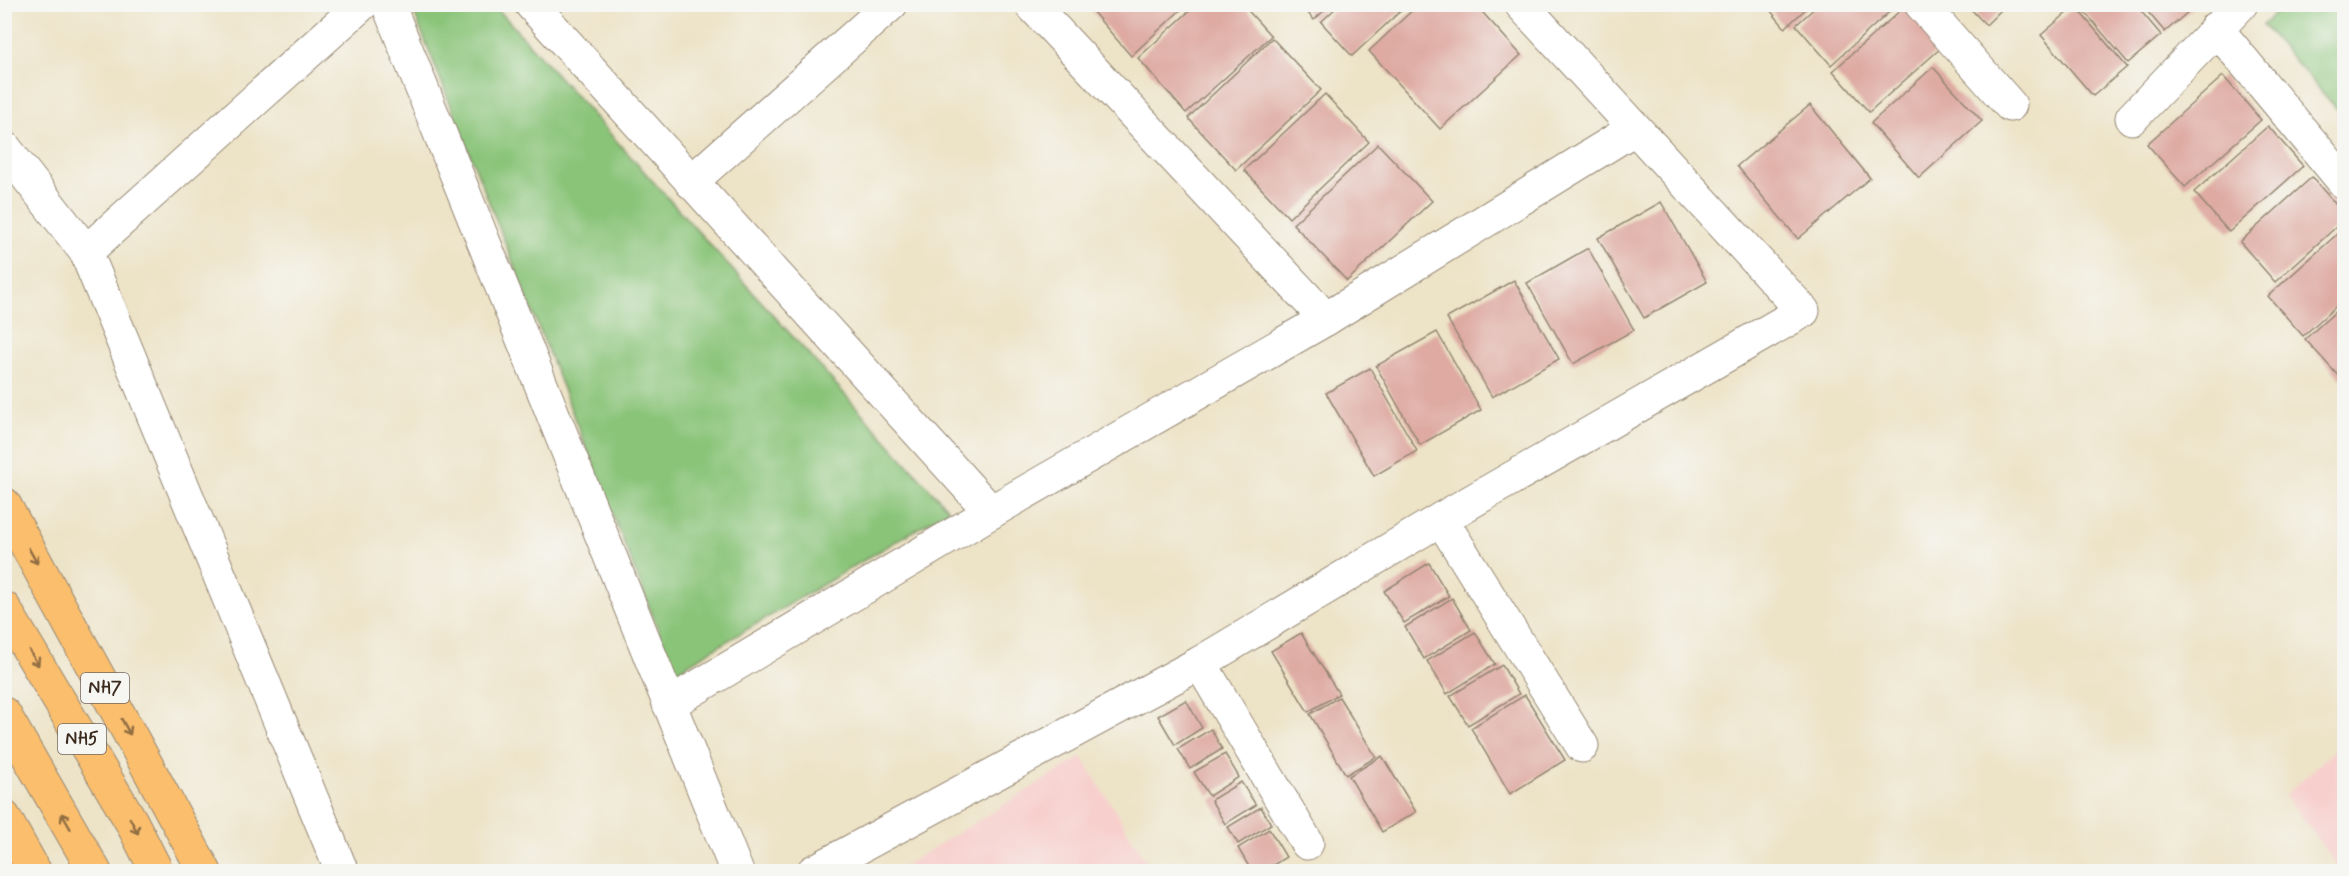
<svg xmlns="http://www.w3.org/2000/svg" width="2349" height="876" viewBox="0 0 2349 876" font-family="Mynerve,sans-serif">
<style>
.built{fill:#f7d0ce}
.green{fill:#8ac479;stroke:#62774c;stroke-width:1.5}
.building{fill:#deaaa2}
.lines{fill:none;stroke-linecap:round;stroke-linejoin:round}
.street-casing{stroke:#948672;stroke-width:35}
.highway-casing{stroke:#948672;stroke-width:35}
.street{stroke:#fff;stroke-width:33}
.highway{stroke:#fabe6d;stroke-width:33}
.oneway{stroke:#916d42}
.labels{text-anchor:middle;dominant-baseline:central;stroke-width:6;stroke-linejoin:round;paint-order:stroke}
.shield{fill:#f6f6f2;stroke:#73675e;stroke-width:1.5}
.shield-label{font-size:18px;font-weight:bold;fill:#3b2a1e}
</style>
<rect width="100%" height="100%" fill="#f6f6f2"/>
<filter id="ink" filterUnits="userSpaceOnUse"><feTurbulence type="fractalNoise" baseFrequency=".0167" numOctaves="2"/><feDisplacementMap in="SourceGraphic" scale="12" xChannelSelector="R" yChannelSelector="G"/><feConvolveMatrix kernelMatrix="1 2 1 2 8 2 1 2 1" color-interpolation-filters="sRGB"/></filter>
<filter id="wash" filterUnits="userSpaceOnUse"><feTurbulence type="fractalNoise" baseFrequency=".008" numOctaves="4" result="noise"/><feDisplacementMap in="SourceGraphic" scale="24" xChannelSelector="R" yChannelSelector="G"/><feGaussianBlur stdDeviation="1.35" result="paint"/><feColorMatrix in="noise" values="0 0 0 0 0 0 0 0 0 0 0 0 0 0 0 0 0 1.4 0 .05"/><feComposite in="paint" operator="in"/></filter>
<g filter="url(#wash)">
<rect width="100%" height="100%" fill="#ede3c7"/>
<g class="built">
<path d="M 2344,742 L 2344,871 L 2342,872 L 2285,795 Z"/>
<path d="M 1082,757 L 1152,871 L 896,871 Z"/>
</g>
<g class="green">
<path d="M 2285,4 L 2344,5 L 2344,117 L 2263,25 Z"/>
<path d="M 411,5 L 494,5 L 949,510 L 675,672 Z"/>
</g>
<g id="blocks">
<g class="building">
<path d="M 1086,4 L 1187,4 L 1131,56 Z"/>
<path d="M 1197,4 L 1242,4 L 1271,36 L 1186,113 L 1138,58 Z"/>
<path d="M 1300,4 L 1331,4 L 1314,20 Z"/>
<path d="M 1340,4 L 1408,4 L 1352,56 L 1321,22 Z"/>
<path d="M 1419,4 L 1475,4 L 1521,55 L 1440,129 L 1369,51 Z"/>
<path d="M 1765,4 L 1811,4 L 1785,28 Z"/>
<path d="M 1819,4 L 1898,4 L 1831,65 L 1796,25 Z"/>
<path d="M 1966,4 L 2007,4 L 1986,25 Z"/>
<path d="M 2078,4 L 2135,4 L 2161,35 L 2128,63 Z"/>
<path d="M 2141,4 L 2197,4 L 2165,32 Z"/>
<path d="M 2075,6 L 2127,67 L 2093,96 L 2041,35 Z"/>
<path d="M 1904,7 L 1941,48 L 1869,112 L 1833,71 Z"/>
<path d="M 1272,38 L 1321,90 L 1236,170 L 1188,118 Z"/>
<path d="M 1933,67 L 1982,121 L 1919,178 L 1871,123 Z"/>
<path d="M 2223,76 L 2261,120 L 2185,187 L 2147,144 Z"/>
<path d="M 1325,94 L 1369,142 L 1289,218 L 1244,170 Z"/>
<path d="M 1810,105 L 1870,178 L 1798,239 L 1737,166 Z"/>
<path d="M 2268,126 L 2303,166 L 2229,232 L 2194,192 Z"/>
<path d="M 1378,144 L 1432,201 L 1347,281 L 1293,224 Z"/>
<path d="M 2312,177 L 2344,214 L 2344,220 L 2275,282 L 2240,242 Z"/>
<path d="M 1661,202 L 1707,282 L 1644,318 L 1598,238 Z"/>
<path d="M 2344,228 L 2344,299 L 2303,336 L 2268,296 Z"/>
<path d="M 1588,248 L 1634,330 L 1573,364 L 1527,283 Z"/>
<path d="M 1514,280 L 1559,359 L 1492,397 L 1447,318 Z"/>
<path d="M 2344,304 L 2344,376 L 2341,379 L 2305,339 Z"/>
<path d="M 1437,332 L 1481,410 L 1420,445 L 1376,366 Z"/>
<path d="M 1370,368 L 1417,451 L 1374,476 L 1326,393 Z"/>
<path d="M 1429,563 L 1449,596 L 1404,623 L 1384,591 Z"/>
<path d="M 1452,598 L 1471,630 L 1424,659 L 1405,627 Z"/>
<path d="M 1475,632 L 1495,664 L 1447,694 L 1427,661 Z"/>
<path d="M 1301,633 L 1339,694 L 1308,712 L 1271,651 Z"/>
<path d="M 1502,665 L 1519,694 L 1468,725 L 1450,696 Z"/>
<path d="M 1525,695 L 1565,760 L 1510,794 L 1471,728 Z"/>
<path d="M 1339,697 L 1376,757 L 1346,775 L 1310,714 Z"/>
<path d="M 1186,700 L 1202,728 L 1175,745 L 1158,716 Z"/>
<path d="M 1211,729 L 1222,749 L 1190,769 L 1178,749 Z"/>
<path d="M 1225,754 L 1239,777 L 1209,796 L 1194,772 Z"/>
<path d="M 1382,756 L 1416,812 L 1382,832 L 1349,776 Z"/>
<path d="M 1241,782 L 1256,805 L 1225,824 L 1211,800 Z"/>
<path d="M 1261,807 L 1271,824 L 1238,844 L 1228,827 Z"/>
<path d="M 1269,829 L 1286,857 L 1262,872 L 1252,872 L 1238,848 Z"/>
</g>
</g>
</g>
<g filter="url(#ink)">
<use href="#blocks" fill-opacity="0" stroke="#948672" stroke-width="1.5"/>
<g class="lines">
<defs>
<g id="street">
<path d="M 388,4 L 737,872"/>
<path d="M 531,4 L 991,512"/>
<path d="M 1031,4 L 1326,319"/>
<path d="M 1921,4 L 2010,105"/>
<path d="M 2216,28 L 2344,182"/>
<path d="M 2132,118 L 2241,4"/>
<path d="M 4,147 L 86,252 L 342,872"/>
<path d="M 691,182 L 891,4"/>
<path d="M 86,252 L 362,4"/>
<path d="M 1441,519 L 1582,746"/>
<path d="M 1200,663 L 1307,843"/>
<path d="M 669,704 L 991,512 L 1326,319 L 1634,129"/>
<path d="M 813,872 L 1200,663 L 1441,519 L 1803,311 L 1521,4"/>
</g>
<g id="highway">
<path d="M 4,504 L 205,872"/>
<path d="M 4,608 L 131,821 L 157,872"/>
<path d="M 4,714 L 95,872"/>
<path d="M 4,817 L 35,872"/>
</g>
</defs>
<use href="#street" class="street-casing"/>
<use href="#highway" class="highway-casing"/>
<use href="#street" class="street"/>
<use href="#highway" class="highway"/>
</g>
<defs><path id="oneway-shaft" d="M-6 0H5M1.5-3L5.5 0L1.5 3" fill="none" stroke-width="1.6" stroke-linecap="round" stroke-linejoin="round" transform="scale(1.5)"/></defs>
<g class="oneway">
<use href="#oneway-shaft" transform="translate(33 556) rotate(61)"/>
<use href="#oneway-shaft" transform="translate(34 658) rotate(59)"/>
<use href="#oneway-shaft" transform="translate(126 727) rotate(61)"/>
<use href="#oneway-shaft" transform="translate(66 821) rotate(-120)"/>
<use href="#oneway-shaft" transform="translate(134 826) rotate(62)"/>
</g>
</g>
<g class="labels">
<g class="shield">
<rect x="81" y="673" width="48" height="30" rx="4.5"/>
<rect x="58" y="724" width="48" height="30" rx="4.5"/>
</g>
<g class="shield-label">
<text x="105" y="688">NH7</text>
<text x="82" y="739">NH5</text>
</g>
</g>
<rect width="2349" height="876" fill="none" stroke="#f6f6f2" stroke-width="24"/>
</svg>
